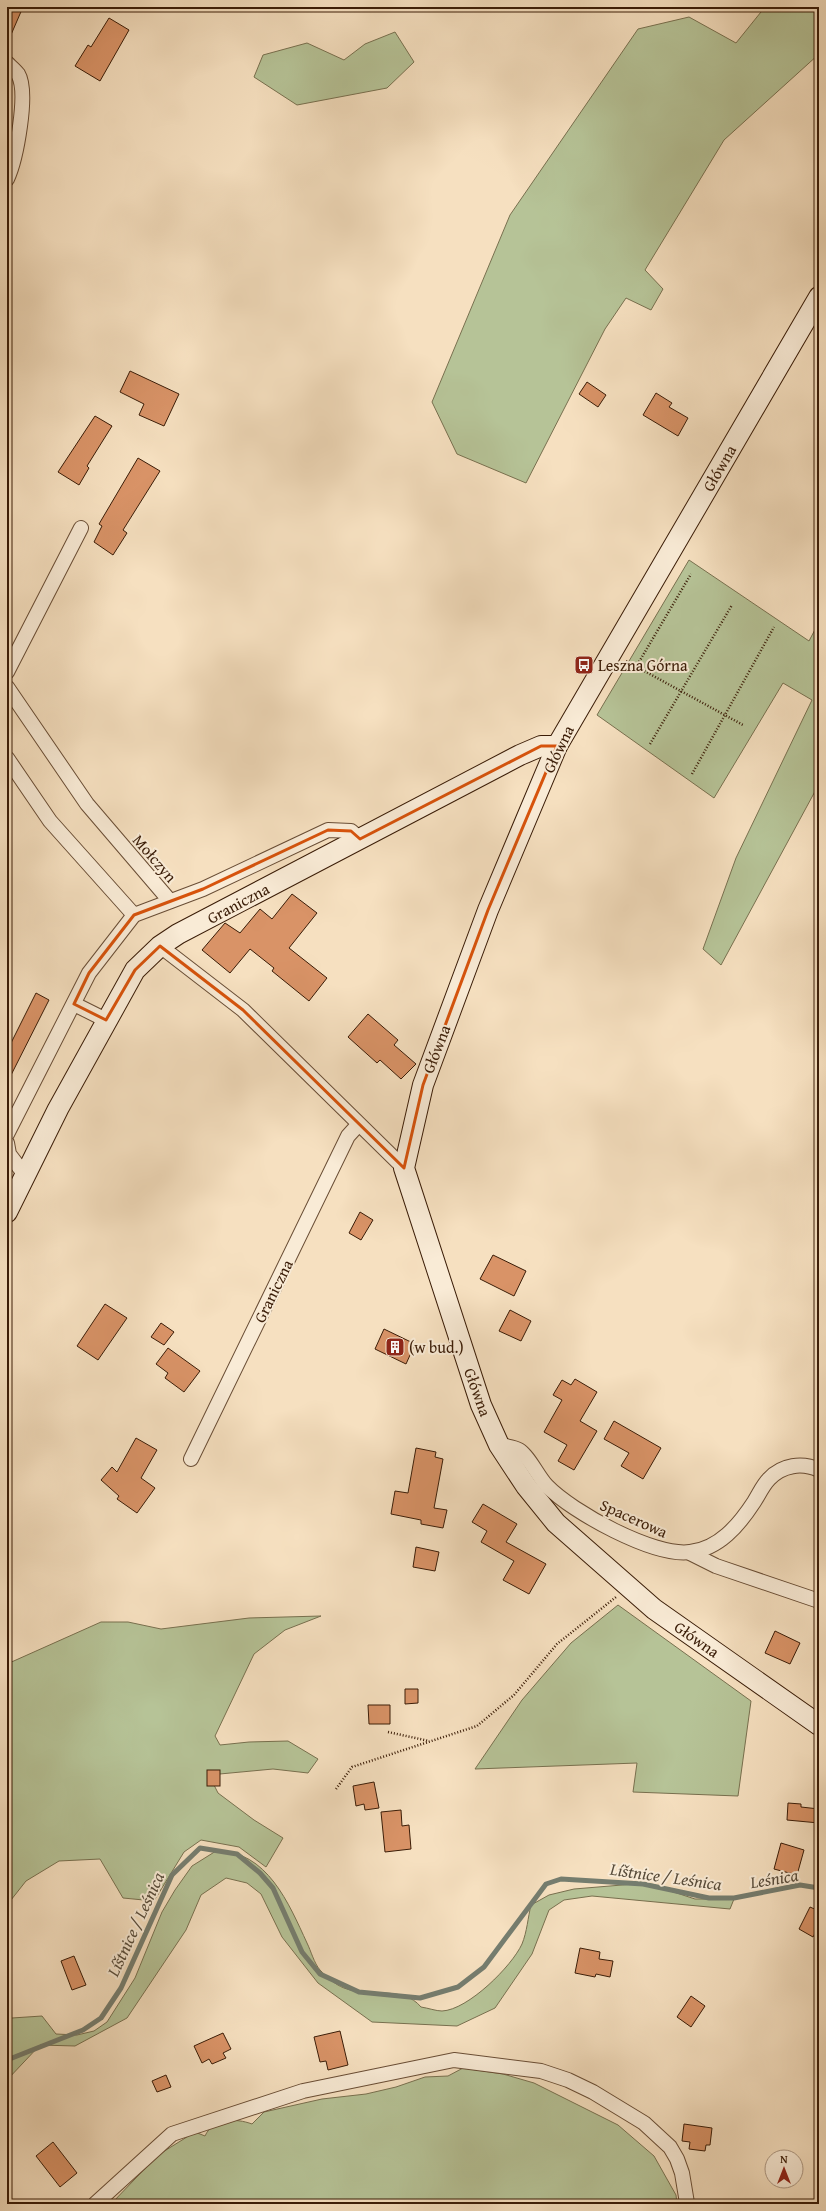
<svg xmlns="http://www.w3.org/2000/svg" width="826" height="2211" viewBox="0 0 826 2211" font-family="'Gentium Book Plus',serif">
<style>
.green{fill:#b6c397;stroke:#78704f}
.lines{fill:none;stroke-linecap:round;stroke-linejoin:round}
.stream{stroke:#757d6f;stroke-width:5}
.building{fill:#d99367;stroke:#3a1c07}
.street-casing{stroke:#694d35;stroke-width:16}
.secondary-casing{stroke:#3a1c07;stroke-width:22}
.path{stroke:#3a1c07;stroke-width:2.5;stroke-dasharray:1 2;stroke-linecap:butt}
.street{stroke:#f9ebd6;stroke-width:14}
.secondary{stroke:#f9ebd6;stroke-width:20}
.marked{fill:none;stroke:#d7530c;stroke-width:3;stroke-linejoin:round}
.labels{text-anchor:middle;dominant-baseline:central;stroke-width:4;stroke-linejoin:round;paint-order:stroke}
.street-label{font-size:16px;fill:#3a1c07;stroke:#f9ebd6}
.poi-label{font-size:16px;fill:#3a1c07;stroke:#f9ebd6;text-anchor:start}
.water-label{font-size:17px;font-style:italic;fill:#584c3b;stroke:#f9ebd6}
</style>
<rect width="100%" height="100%" fill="#f6e0c0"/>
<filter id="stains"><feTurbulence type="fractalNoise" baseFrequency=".005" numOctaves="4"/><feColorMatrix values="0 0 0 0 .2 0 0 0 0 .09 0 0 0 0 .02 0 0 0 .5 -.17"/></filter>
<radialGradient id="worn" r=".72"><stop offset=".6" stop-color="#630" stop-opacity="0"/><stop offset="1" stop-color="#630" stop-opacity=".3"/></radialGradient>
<g class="green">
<path d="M 765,7 L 819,7 L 819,54 L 724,140 L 645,270 L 663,289 L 651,310 L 626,298 L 605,329 L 526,483 L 457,454 L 432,402 L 510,215 L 638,29 L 689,17 L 736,43 Z"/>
<path d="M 395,32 L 414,62 L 387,88 L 297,105 L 254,77 L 263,55 L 307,43 L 344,60 L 365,44 Z"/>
<path d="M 689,560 L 809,641 L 819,622 L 819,784 L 721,965 L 703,949 L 736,858 L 812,700 L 783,683 L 714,798 L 597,715 Z"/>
<path d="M 618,1605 L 751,1701 L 738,1796 L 633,1792 L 637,1763 L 475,1769 L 522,1700 L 571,1643 Z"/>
<path d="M 321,1616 L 285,1630 L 254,1654 L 215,1736 L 220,1745 L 249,1742 L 288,1741 L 318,1759 L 308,1773 L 273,1769 L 209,1775 L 218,1793 L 254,1820 L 283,1838 L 266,1867 L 239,1847 L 201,1840 L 184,1852 L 154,1901 L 123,1898 L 100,1859 L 59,1861 L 26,1881 L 11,1900 L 7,1900 L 7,1664 L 101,1622 L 128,1622 L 161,1629 L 249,1618 Z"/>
<path d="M 216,1851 C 267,1850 289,1904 307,1943 C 311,1951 314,1963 320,1970 C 327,1977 334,1984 344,1988 C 369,1998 403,1985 421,2007 C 428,2008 436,2011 442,2011 C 468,2010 512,1966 522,1944 C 527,1932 528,1917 531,1905 L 549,1895 L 574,1889 L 646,1883 L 695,1899 L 734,1899 L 730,1909 L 592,1896 L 564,1900 L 549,1910 L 532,1954 L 495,2008 L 457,2026 L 372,2022 L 318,1983 L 282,1937 L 261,1894 L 247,1883 L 226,1878 L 201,1895 L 186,1930 L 127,2018 L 75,2046 L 40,2045 L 7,2080 L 7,2021 L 12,2018 L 42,2016 L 56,2034 L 77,2035 L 94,2031 L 107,2022 L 135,1978 L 162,1912 L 175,1890 L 192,1866 Z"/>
<path d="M 463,2068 L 503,2074 L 534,2083 L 618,2125 L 654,2156 L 676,2195 L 677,2204 L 111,2204 L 158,2155 L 195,2132 L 205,2136 C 213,2118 236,2118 252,2124 L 264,2112 L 322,2099 L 366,2094 L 396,2087 L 425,2077 L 448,2076 Z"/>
</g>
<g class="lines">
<path class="stream" d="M 7,2060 L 83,2030 L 101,2018 L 121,1988 L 172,1875 L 200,1848 L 237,1854 L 260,1873 L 273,1888 L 302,1952 L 320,1974 L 359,1992 L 420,1998 L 458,1987 L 484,1967 L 546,1884 L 561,1879 L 643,1884 L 709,1898 L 734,1898 L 800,1885 L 819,1888"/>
</g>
<g class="building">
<path d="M 7,7 L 23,7 L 7,44 Z"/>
<path d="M 109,18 L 129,30 L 100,81 L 75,66 L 88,45 L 91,47 Z"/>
<path d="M 130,371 L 179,394 L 164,426 L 139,415 L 144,404 L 120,392 Z"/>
<path d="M 587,382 L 606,395 L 598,407 L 579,394 Z"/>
<path d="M 656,393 L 672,403 L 669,407 L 688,418 L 678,436 L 643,415 Z"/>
<path d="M 95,416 L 112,426 L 87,466 L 89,468 L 79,485 L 58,472 Z"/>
<path d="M 138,458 L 160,471 L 123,530 L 127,533 L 113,555 L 94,542 L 102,526 L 99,524 Z"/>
<path d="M 292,894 L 317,913 L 289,948 L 327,978 L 309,1001 L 272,971 L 274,968 L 250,949 L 230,973 L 202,950 L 225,923 L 240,933 L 260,909 L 272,919 Z"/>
<path d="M 36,993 L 49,1000 L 7,1083 L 7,1051 Z"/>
<path d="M 368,1014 L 398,1040 L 394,1045 L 416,1064 L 401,1079 L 380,1060 L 377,1063 L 348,1037 Z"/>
<path d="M 360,1212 L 373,1220 L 361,1240 L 349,1233 Z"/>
<path d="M 493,1255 L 526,1271 L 514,1296 L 480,1279 Z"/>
<path d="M 105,1304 L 127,1318 L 98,1360 L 77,1346 Z"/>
<path d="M 510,1310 L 531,1321 L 521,1341 L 499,1331 Z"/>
<path d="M 161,1323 L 174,1332 L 164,1345 L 151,1337 Z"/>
<path d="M 384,1329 L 415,1344 L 406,1364 L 375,1349 Z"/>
<path d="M 168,1348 L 200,1371 L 184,1392 L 165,1378 L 168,1373 L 156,1364 Z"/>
<path d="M 575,1379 L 597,1392 L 580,1421 L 597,1431 L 574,1470 L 558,1461 L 567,1445 L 544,1432 L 562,1400 L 553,1395 L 562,1380 L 571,1385 Z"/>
<path d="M 614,1421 L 661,1448 L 643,1479 L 621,1466 L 629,1453 L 604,1439 Z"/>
<path d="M 136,1438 L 157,1450 L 141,1478 L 155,1488 L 137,1513 L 117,1499 L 119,1496 L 101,1480 L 112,1467 L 117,1472 Z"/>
<path d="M 416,1448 L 436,1452 L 435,1457 L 443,1459 L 434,1508 L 447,1510 L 443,1528 L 421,1524 L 421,1520 L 391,1514 L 395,1491 L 408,1493 Z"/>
<path d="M 483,1504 L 517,1524 L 506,1542 L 546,1564 L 529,1594 L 503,1580 L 514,1561 L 481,1542 L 487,1531 L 472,1522 Z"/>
<path d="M 416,1547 L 439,1552 L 435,1571 L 413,1567 Z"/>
<path d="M 775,1631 L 800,1643 L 790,1664 L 765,1653 Z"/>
<path d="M 405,1689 L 418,1689 L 418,1703 L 405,1704 Z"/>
<path d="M 368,1705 L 390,1705 L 390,1724 L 369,1724 Z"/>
<rect x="207" y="1770" width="13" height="16"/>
<path d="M 374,1782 L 379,1808 L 365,1810 L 364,1804 L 356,1806 L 353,1786 Z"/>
<path d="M 788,1803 L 801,1804 L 801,1807 L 819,1809 L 819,1823 L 787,1820 Z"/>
<path d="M 401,1810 L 402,1826 L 409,1825 L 411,1849 L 385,1852 L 381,1812 Z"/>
<path d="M 781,1843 L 804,1850 L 797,1875 L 774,1869 Z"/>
<path d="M 810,1907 L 819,1911 L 819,1926 L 813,1937 L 799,1929 Z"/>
<path d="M 580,1948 L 600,1952 L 599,1959 L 613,1961 L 610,1977 L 596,1974 L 595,1977 L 575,1973 Z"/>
<path d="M 74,1956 L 86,1985 L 72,1990 L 61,1961 Z"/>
<path d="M 691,1996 L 705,2006 L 691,2027 L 677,2017 Z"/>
<path d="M 340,2031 L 348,2065 L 328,2070 L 326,2061 L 320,2062 L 314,2037 Z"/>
<path d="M 223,2033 L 231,2049 L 223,2053 L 226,2058 L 212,2064 L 209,2059 L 202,2063 L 194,2046 Z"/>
<path d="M 166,2075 L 171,2087 L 157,2092 L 152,2081 Z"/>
<path d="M 684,2124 L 712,2128 L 710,2145 L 706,2145 L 705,2151 L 689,2149 L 690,2142 L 682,2141 Z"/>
<path d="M 53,2142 L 77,2173 L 60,2187 L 36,2156 Z"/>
</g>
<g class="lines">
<defs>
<g id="street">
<path d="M 7,63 C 10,66 15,70 18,74 C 29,92 16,160 7,179"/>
<path d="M 7,672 L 81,528"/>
<path d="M 7,687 L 87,804 L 170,901"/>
<path d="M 7,758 L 50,821 L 134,915"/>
<path d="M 160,946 L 243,1010 L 404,1168"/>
<path d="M 74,1004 L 106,1020"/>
<path d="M 7,1134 L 89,973 L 134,915 L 203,889 L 328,830 L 351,831 L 360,839"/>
<path d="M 7,1143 L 9,1154 L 25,1175"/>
<path d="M 499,1445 C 505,1446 514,1447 519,1450 C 529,1456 538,1477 547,1486 C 572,1512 654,1557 690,1552 C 719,1549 739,1525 754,1502 C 759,1494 763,1485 769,1479 C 782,1465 802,1462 819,1470"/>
<path d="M 191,1459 L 348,1136 L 358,1125"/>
<path d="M 690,1553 L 716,1566 L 819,1601"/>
<path d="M 95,2204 L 172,2134 L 303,2091 L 454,2060 L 541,2071 L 568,2080 L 593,2092 L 644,2123 L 670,2147 L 677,2159 L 682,2173 L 687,2203"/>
</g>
<g id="secondary">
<path d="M 819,297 L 557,746 L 488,910 L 423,1085 L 404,1168 L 481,1405 L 499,1445 L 526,1486 L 556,1523 L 654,1609 L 819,1725"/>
<path d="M 7,1212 L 58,1109 L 135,970 L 160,946 L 178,934 L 520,755 L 541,746 L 557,746"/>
</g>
</defs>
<use href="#street" class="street-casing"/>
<use href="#secondary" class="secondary-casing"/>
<g class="path">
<path d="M 626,661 L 743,725"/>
<path d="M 636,667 L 691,574"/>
<path d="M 650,744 L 732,605"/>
<path d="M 692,774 L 774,627"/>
<path d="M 388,1732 L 429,1741"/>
<path d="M 336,1789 L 352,1767 L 477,1726 L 514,1695 L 557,1644 L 616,1597"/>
</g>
<use href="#street" class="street"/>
<use href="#secondary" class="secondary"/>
</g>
<path class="marked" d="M 541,746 L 557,746 L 488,910 L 423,1085 L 404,1168 L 243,1010 L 160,946 L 135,970 L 106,1020 L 74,1004 L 89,973 L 134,915 L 203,889 L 328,830 L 351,831 L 360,839 Z"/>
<defs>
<symbol id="bus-square" viewBox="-11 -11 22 22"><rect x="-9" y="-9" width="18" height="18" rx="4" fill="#8f2418" stroke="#f9ebd6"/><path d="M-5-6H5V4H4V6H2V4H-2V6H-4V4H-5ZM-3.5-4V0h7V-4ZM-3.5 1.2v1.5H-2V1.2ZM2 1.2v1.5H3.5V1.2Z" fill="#fff"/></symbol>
<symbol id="building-square" viewBox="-11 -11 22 22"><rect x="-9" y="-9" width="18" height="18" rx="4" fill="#8f2418" stroke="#f9ebd6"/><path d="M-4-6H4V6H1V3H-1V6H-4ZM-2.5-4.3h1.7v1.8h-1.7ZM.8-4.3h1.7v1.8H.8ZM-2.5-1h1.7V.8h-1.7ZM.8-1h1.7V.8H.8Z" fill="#fff"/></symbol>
</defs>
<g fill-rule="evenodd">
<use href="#bus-square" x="573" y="654" width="22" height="22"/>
<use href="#building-square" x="384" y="1336" width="22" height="22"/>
</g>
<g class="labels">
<g class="street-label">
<text transform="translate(719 468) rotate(-60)">Główna</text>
<text transform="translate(558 749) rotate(-64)">Główna</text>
<text transform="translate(155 858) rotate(49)">Mołczyn</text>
<text transform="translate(238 903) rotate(-28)">Graniczna</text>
<text transform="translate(436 1049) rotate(-69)">Główna</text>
<text transform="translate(273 1291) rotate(-64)">Graniczna</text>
<text transform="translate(478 1392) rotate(70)">Główna</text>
<text transform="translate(634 1518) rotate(24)">Spacerowa</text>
<text transform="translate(697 1639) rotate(35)">Główna</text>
</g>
<g class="poi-label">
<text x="598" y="665">Leszna Górna</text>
<text x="409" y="1347">(w bud.)</text>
</g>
<g class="water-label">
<text transform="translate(666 1876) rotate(8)">Líštnice / Leśnica</text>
<text transform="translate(774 1878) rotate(-9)">Leśnica</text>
<text transform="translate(135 1924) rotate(-65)">Líštnice / Leśnica</text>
</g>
</g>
<rect width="826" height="2211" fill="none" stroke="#f6e0c0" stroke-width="24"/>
<rect x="8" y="8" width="810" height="2195" fill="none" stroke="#3a1c07" stroke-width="2"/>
<rect x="12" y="12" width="802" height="2187" fill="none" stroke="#3a1c07"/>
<g transform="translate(784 2169)"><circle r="19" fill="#f9ebd6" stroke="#ad9883"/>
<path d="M0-3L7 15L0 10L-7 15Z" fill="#8f2418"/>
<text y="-6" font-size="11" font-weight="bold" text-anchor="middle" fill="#3a1c07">N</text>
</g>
<rect width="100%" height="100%" filter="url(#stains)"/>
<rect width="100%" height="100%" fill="url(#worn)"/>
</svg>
